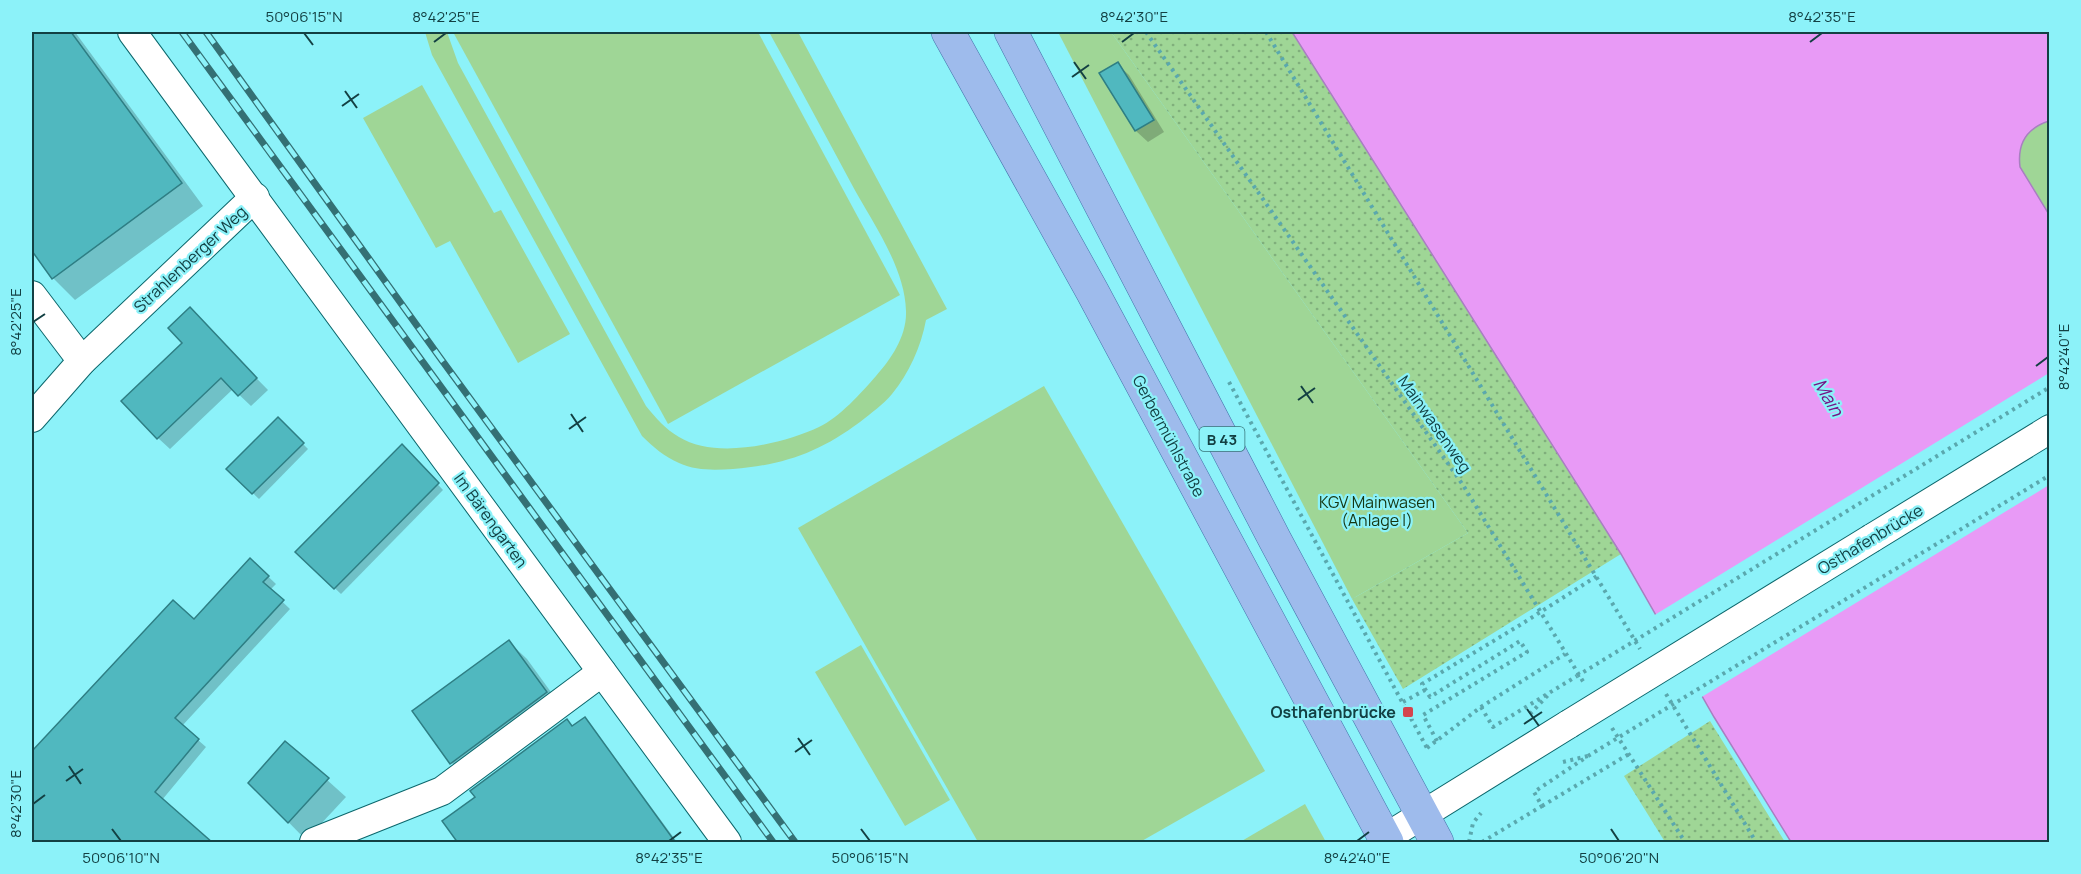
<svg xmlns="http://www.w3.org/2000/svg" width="2081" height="874" viewBox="0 0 2081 874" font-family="Manrope,sans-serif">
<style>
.green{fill:#9fd696}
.park{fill:url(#park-dots)}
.water{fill:#e89af6;stroke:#a87fc0;stroke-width:1.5}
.pier{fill:#8cf2f9}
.shadow{fill:#0003}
.building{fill:#50b8bf;stroke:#2e7e84;stroke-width:1.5}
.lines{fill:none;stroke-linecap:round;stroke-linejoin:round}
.minor-casing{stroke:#0c676c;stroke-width:30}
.major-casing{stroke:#4372a9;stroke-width:34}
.path{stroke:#5aa8ae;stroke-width:4;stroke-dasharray:3 4.5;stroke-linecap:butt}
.minor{stroke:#fff;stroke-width:28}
.major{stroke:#9ebbec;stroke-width:33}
.rail-casing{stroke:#347074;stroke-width:7}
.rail{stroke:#8cf2f9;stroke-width:4.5;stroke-dasharray:14;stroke-linecap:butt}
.minor-bridge-casing{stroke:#0c676c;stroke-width:30;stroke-linecap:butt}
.path-bridge{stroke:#5aa8ae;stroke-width:4;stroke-dasharray:3 4.5;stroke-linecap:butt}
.minor-bridge{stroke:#fff;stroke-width:28}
.ticks{fill:none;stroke:#134043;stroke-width:2}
.poi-dot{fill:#d4444d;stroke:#8cf2f9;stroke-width:2}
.labels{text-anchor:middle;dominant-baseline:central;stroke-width:4.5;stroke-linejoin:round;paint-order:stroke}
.shield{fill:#8cf2f9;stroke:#37757a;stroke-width:1.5}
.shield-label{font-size:15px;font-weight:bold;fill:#134043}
.street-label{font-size:16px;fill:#134043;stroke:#8cf2f9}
.park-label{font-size:16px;fill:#163611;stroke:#8cf2f9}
.poi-label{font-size:16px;font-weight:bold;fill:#134043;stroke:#8cf2f9;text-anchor:end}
.water-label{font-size:18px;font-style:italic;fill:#751585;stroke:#8cf2f9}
.neatline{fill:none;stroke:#134043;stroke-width:2}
.ticks-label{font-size:15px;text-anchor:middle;fill:#134043}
</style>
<defs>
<pattern id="park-dots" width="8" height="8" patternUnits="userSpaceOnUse" patternTransform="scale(1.5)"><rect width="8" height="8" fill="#9fd696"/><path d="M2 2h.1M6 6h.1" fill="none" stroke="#80af7c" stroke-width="1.8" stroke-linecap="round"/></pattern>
</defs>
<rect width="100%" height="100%" fill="#8cf2f9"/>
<g class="green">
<path d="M 425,32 L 447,32 L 458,63 L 646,406 C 656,418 665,429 679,437 C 716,460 782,444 819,427 C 840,417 861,393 876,376 C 891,359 907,336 906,311 C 905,267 872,222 851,183 C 824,133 797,82 769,32 L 798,32 L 947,309 L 926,320 C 921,347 909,373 892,394 C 883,405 871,413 860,422 C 820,452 784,465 733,469 C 715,470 696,471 679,463 C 665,457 653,447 642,436 L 432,55 Z"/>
<path d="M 453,32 L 758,32 L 900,295 L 668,424 Z"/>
<path d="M 1058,32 L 1111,32 L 1468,533 L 1352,599 Z"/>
<path d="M 422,85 L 494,213 L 501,210 L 570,334 L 518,363 L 450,241 L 436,248 L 363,118 Z"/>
<path d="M 2049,121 L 2049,216 L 2020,167 C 2017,143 2027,128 2049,121 Z"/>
<path d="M 1044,386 L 1265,771 L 1140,842 L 978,842 L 798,528 Z"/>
<path d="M 861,645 L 950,800 L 905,826 L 815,672 Z"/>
<path d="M 1305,804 L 1326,842 L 1240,842 Z"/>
</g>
<g class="park">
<path d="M 1111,32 L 1292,32 L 1621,554 L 1403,689 L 1352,599 L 1468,533 Z"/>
<path d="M 1710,721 L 1785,842 L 1665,842 L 1624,776 Z"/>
</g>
<path class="water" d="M 1292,32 L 2049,32 L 2049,121 C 2027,128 2017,143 2020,167 L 2050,216 L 2049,842 L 1791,842 L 1714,717 L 1621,554 Z"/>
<path class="pier" d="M 2049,373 L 2049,485 L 1700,698 L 1653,616 Z"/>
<g class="shadow">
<path d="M 32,32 L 75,32 L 203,206 L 75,300 L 53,278 L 35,253 L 32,256 Z"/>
<path d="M 1117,64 L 1129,75 L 1164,132 L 1148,142 L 1136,131 L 1101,74 Z"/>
<path d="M 190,310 L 268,390 L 251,406 L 233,389 L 170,449 L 158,438 L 184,343 Z"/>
<path d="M 278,419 L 308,449 L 259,499 L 228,469 Z"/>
<path d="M 402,446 L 443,490 L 341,594 L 297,552 Z"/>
<path d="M 251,560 L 276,584 L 270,590 L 290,609 L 182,726 L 206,747 L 162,800 L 211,842 L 32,842 L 32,748 L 33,747 L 35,749 L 194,621 Z"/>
<path d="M 509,642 L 527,659 L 564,710 L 469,780 L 452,763 L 414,711 Z"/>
<path d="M 592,727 L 677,842 L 460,842 Z"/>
<path d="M 286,743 L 346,797 L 306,840 L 250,783 Z"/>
</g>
<g class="building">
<path d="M 32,32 L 71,32 L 182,183 L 52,279 L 32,251 Z"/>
<path d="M 1118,62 L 1154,120 L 1135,131 L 1099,73 Z"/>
<path d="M 190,307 L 257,378 L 238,396 L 221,378 L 157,439 L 121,401 L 182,343 L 168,328 Z"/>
<path d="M 278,417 L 304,443 L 252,494 L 226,469 Z"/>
<path d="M 402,444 L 439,483 L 334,589 L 295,552 Z"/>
<path d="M 250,558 L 269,576 L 263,582 L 284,600 L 175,718 L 199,739 L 155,792 L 213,843 L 32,843 L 32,751 L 173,600 L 194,619 Z"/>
<path d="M 509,640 L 547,692 L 450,764 L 412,711 Z"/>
<path d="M 585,717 L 676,843 L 458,843 L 442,821 L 475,797 L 470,791 L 567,719 L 572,726 Z"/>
<path d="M 285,741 L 329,778 L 288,823 L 248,783 Z"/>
</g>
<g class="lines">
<defs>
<g id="minor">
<path d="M 132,32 L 727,842"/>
<path d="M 32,295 L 82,361"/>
<path d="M 32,418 L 82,361 L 255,197"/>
<path d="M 1872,538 L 2050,429"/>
<path d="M 1385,838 L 1569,724"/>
<path d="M 314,842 L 442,791 L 602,672"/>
</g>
<g id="major">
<path d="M 948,32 L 1092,291 L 1387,842"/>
<path d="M 1011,32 L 1275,540 L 1437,842"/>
</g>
</defs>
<use href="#minor" class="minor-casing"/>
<use href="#major" class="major-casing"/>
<g class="path">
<path d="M 1146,32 L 1463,485 L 1584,683"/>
<path d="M 1266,32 L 1640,649"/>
<path d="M 1229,382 L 1427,748"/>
<path d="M 1666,694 L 1756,842"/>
<path d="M 1403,702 L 1425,690"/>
<path d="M 1481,707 L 1493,727 L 1577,676"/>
<path d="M 1530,714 L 1550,693"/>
<path d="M 1612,728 L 1685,842"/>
<path d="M 1437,741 L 1423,715 L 1527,652 L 1520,641 L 1430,697 L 1422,684 L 1520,625 L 1597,576"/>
<path d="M 1427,748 L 1481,707 L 1565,654"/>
<path d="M 1563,762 L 1588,756"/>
<path d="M 1542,806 L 1629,754"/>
<path d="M 1469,842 L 1473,823 L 1481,813"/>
<path d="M 1482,842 L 1542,806 L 1534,792 L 1585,758"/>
</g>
<use href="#minor" class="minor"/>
<use href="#major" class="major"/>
<defs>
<g id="rail">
<path d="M 182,32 L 773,842"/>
<path d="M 206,32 L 441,359 L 795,842"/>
</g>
</defs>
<use href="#rail" class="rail-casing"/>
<use href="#rail" class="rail"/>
<defs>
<path id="minor-bridge" d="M 1569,724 L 1872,538"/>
</defs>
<use href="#minor-bridge" class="minor-bridge-casing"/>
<g class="path-bridge">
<path d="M 1577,676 L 2050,387"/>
<path d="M 1588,756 L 2050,475"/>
</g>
<use href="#minor-bridge" class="minor-bridge"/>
</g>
<path class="ticks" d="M 304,33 L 313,45M 434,42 L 446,33M 1122,42 L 1134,33M 1810,42 L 1822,33M 1074,62 L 1086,79M 1072,77 L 1089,65M 345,91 L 357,108M 342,106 L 359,94M 33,322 L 45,314M 2036,366 L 2048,357M 1301,386 L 1313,403M 1298,400 L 1315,388M 571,414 L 583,432M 569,429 L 586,417M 1527,709 L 1539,726M 1524,724 L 1542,712M 798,738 L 810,755M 795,752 L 812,740M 69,766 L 81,784M 66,781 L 83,769M 33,804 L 45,795M 112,829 L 121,841M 861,829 L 870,841M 1611,829 L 1619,841M 669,841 L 681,832M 1357,841 L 1369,832"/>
<rect class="poi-dot" x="1402" y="706" width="12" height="12" rx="3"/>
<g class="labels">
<rect class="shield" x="1199.5" y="427" width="45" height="24" rx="4.5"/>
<g class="shield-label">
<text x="1222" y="439">B 43</text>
</g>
<g class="street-label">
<text transform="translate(190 259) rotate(-43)">Strahlenberger Weg</text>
<text transform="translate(1435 424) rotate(55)">Mainwasenweg</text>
<text transform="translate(1169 436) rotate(62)">Gerbermühlstraße</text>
<text transform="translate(491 520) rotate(54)">Im Bärengarten</text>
<text transform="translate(1870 539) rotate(-31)">Osthafenbrücke</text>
</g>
<g class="park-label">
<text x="1377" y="502">KGV Mainwasen<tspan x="1377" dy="18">(Anlage I)</tspan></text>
</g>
<g class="poi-label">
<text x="1396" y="712">Osthafenbrücke</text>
</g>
<g class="water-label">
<text transform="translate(1829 397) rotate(59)">Main</text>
</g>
</g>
<rect width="2081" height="874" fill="none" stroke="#8cf2f9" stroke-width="66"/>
<rect x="33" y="33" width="2015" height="808" class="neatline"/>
<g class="ticks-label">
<text x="304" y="22">50°06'15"N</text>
<text x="446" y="22">8°42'25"E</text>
<text x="1134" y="22">8°42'30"E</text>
<text x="1822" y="22">8°42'35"E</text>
<text transform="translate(16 322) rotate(-90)" y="5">8°42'25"E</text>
<text transform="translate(2064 357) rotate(-90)" y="5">8°42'40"E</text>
<text transform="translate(16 804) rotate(-90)" y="5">8°42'30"E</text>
<text x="121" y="863">50°06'10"N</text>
<text x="669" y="863">8°42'35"E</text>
<text x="870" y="863">50°06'15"N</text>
<text x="1357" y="863">8°42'40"E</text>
<text x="1619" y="863">50°06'20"N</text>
</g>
</svg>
